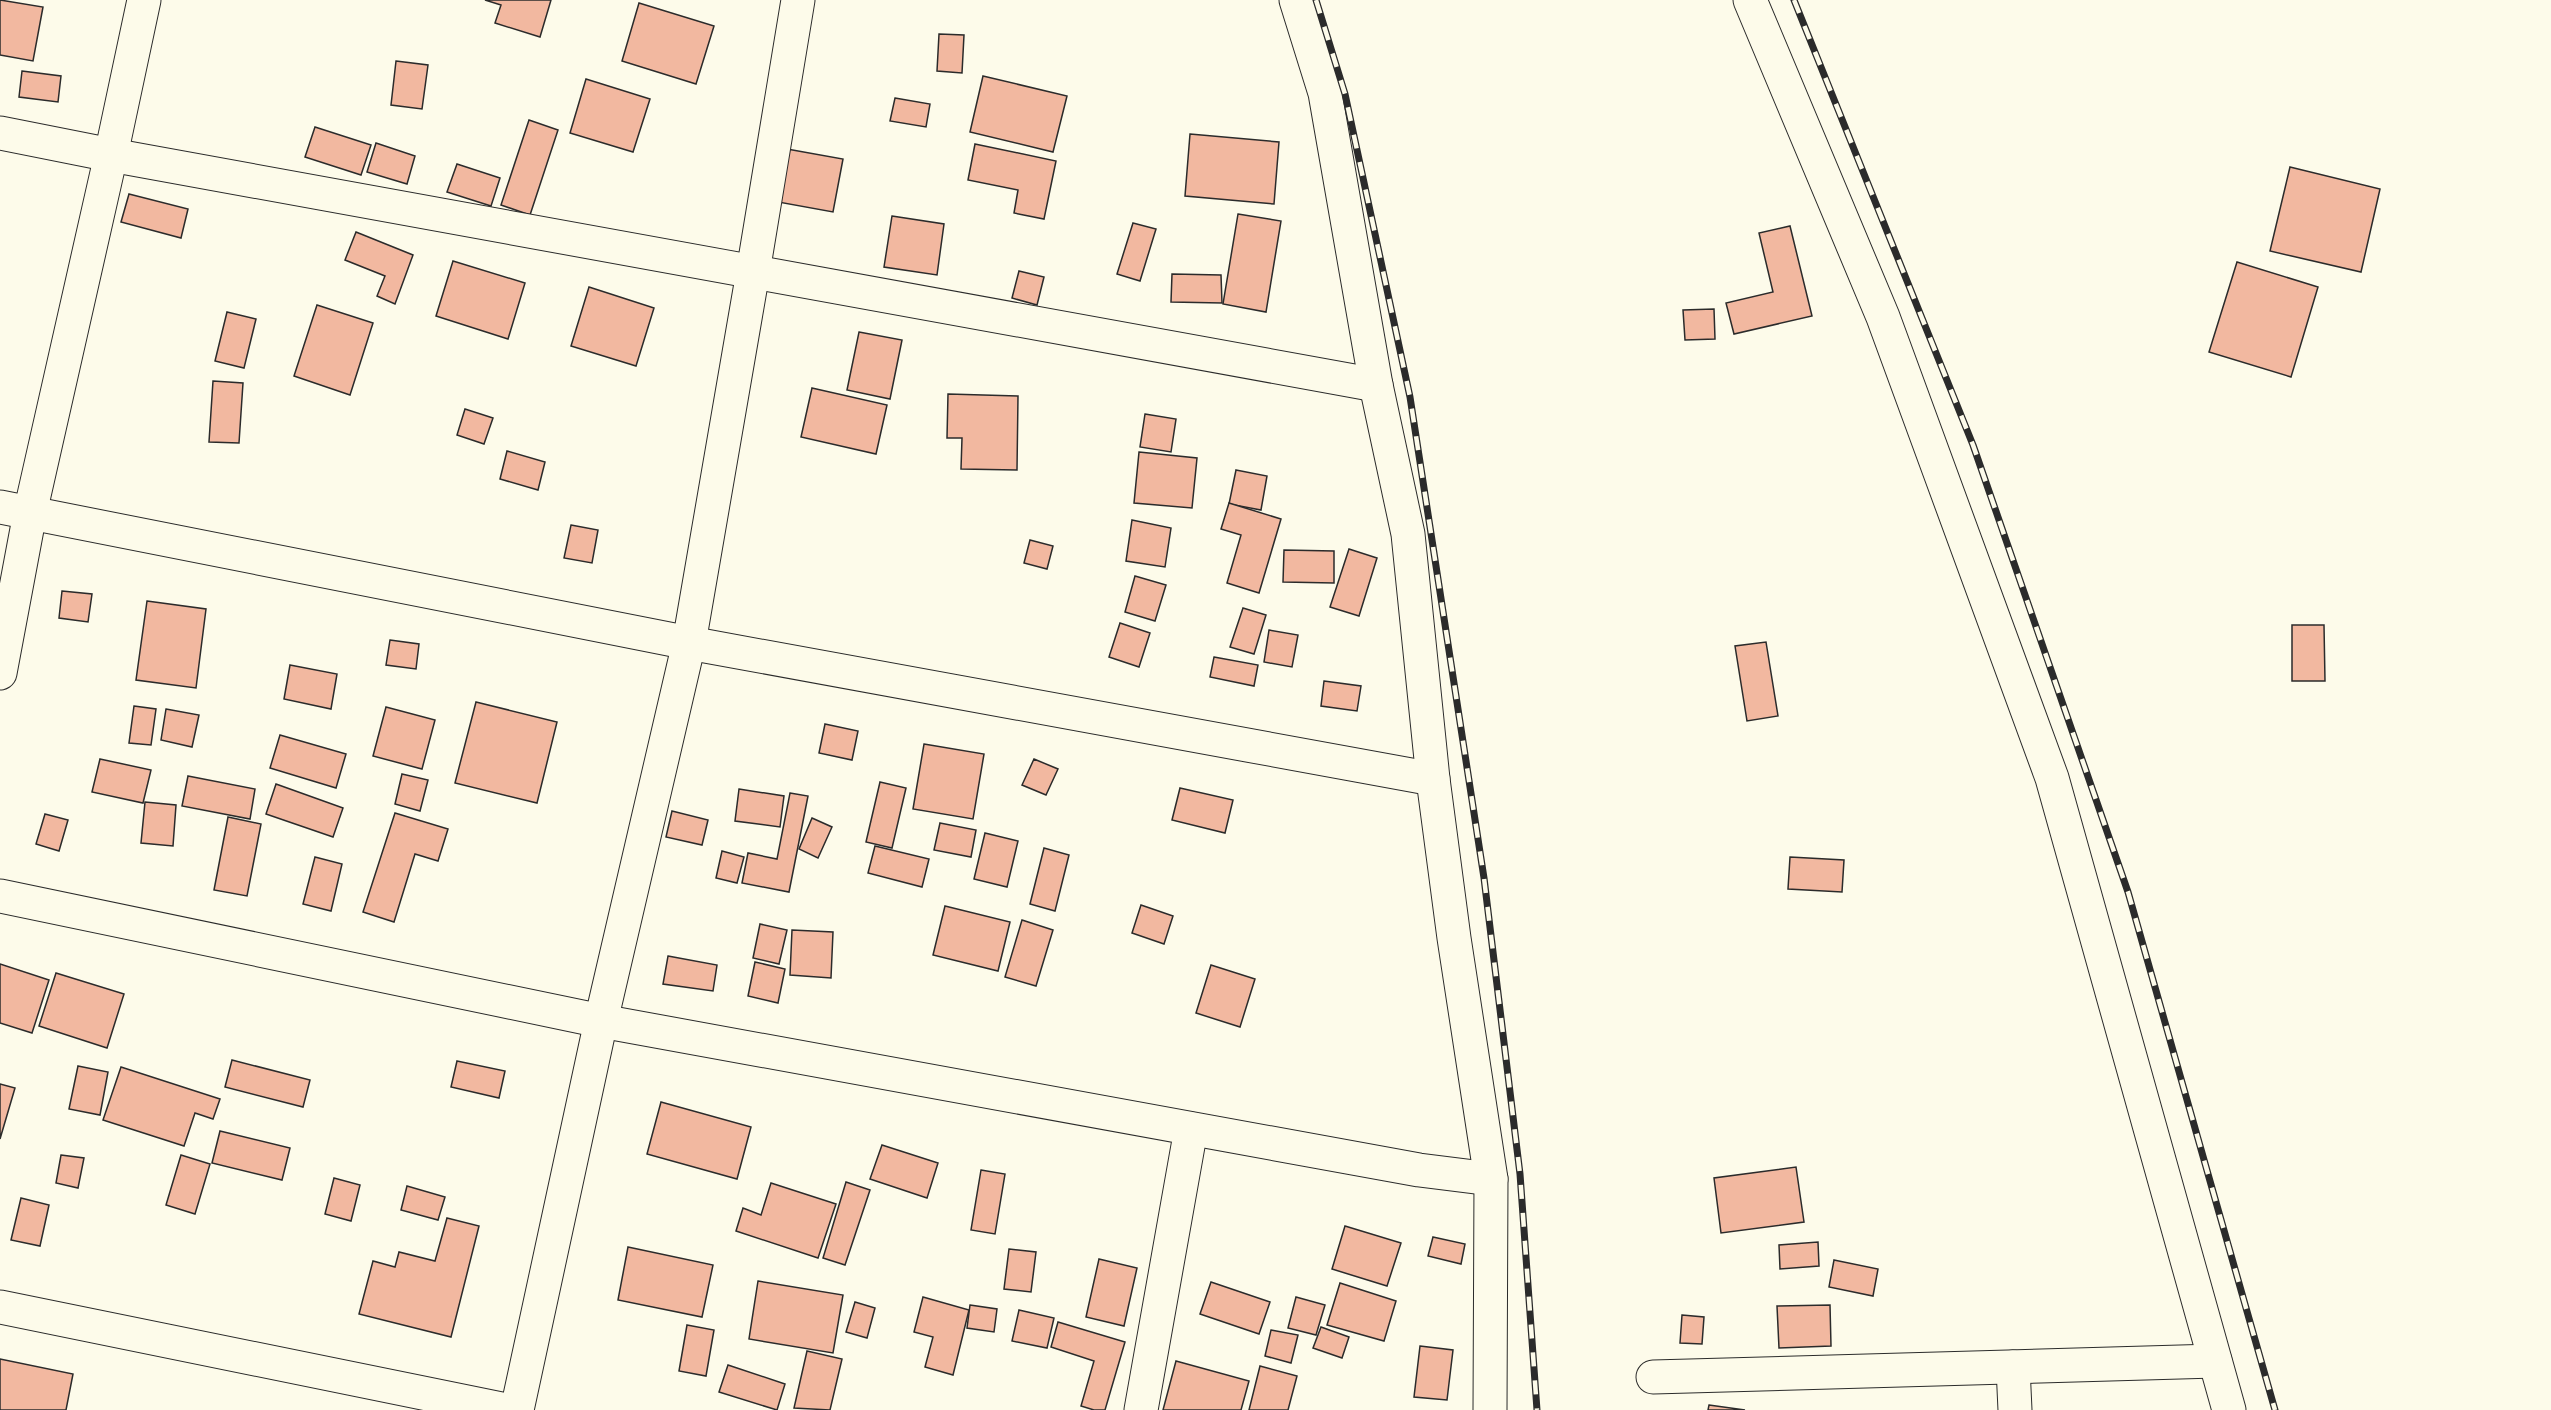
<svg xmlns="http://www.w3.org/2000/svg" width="2551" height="1410" viewBox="0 0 2551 1410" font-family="'PT Serif',serif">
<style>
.building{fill:#f2b8a0;stroke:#2b2b2b;stroke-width:1.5}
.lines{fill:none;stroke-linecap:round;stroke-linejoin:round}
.minor-casing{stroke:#2b2b2b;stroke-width:35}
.minor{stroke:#fdfbea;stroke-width:33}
.rail-casing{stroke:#2b2b2b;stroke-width:7}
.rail{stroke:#fdfbea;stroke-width:4.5;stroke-dasharray:14;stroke-linecap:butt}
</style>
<rect width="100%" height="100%" fill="#fdfbea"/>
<g class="building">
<path d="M 0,0 L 43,7 L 33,61 L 0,55 Z"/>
<path d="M 485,0 L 551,0 L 540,37 L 495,23 L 501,5 Z"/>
<path d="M 639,3 L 714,26 L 696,84 L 622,61 Z"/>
<path d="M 939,34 L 964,35 L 962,73 L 937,71 Z"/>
<path d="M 396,61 L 428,65 L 422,109 L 391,105 Z"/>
<path d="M 22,71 L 61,76 L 58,102 L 19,97 Z"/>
<path d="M 983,76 L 1067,96 L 1053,152 L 970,132 Z"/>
<path d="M 586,79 L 650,99 L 633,152 L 570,133 Z"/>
<path d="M 895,98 L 930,104 L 926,127 L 890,121 Z"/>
<path d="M 529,120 L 558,130 L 530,215 L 501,205 Z"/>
<path d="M 315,127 L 371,145 L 361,175 L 305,157 Z"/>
<path d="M 1190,134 L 1279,142 L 1274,204 L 1185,196 Z"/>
<path d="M 376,143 L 415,156 L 407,184 L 367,172 Z"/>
<path d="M 975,144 L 1056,161 L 1044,219 L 1014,213 L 1018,190 L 968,180 Z"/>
<path d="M 787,149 L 843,159 L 833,212 L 778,202 Z"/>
<path d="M 457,164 L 500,178 L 491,206 L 447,192 Z"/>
<path d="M 2290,167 L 2380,189 L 2361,272 L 2270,251 Z"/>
<path d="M 129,194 L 188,209 L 181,238 L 121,222 Z"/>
<path d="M 1238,214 L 1281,221 L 1266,312 L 1223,304 Z"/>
<path d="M 892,216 L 944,224 L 937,275 L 884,267 Z"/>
<path d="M 1133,223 L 1156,229 L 1140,281 L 1117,274 Z"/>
<path d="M 1790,226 L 1812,316 L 1734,334 L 1726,303 L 1773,292 L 1759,233 Z"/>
<path d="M 356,232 L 413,255 L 395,304 L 377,296 L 385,276 L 345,260 Z"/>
<path d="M 453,261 L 525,283 L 508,339 L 436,316 Z"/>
<path d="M 2237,262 L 2318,287 L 2291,377 L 2209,352 Z"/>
<path d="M 1019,271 L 1044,277 L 1037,305 L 1012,298 Z"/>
<path d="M 1172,274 L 1221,275 L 1222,303 L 1171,302 Z"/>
<path d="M 589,287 L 654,308 L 636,366 L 571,346 Z"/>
<path d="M 317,305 L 373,323 L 350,395 L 294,376 Z"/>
<path d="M 1714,309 L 1715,339 L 1685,340 L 1683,310 Z"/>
<path d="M 227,312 L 256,319 L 244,368 L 215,361 Z"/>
<path d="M 859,332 L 902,340 L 890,399 L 847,390 Z"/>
<path d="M 213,381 L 243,383 L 239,443 L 209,442 Z"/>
<path d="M 812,388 L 887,405 L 876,454 L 801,437 Z"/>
<path d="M 948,394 L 1018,396 L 1017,470 L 961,469 L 962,438 L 947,438 Z"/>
<path d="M 465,409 L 493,418 L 484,444 L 457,435 Z"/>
<path d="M 1145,414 L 1176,419 L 1171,452 L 1140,447 Z"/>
<path d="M 507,451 L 545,462 L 538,490 L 500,479 Z"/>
<path d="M 1139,452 L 1197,458 L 1192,508 L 1134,503 Z"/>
<path d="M 1236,470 L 1267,476 L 1261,510 L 1229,504 Z"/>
<path d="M 1229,503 L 1281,519 L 1259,593 L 1227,583 L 1241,535 L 1221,529 Z"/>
<path d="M 1132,520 L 1171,528 L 1165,567 L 1126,561 Z"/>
<path d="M 571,525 L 598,530 L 592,563 L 564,558 Z"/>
<path d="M 1030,540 L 1053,546 L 1047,569 L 1024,563 Z"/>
<path d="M 1349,549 L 1377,558 L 1359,616 L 1330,607 Z"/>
<path d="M 1284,550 L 1334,551 L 1334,583 L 1283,582 Z"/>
<path d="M 1135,576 L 1166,585 L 1155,621 L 1125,612 Z"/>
<path d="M 62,591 L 92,594 L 88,622 L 59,618 Z"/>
<path d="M 147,601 L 206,609 L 196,688 L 136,680 Z"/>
<path d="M 1243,608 L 1266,615 L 1254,654 L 1230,647 Z"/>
<path d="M 1120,623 L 1150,633 L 1139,667 L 1109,657 Z"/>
<path d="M 2292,625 L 2324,625 L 2325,681 L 2292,681 Z"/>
<path d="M 1269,630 L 1298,635 L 1292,667 L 1264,662 Z"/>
<path d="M 390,640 L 419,644 L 416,669 L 386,665 Z"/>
<path d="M 1766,642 L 1778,716 L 1747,721 L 1735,646 Z"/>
<path d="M 1214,657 L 1258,665 L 1254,686 L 1210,677 Z"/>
<path d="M 290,665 L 337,674 L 331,709 L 284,699 Z"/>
<path d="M 1324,681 L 1361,686 L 1357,711 L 1321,706 Z"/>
<path d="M 476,702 L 557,722 L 537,803 L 455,783 Z"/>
<path d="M 134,706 L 156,709 L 151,745 L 129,743 Z"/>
<path d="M 386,707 L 435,720 L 422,769 L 373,756 Z"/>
<path d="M 166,709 L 199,715 L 192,747 L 161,740 Z"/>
<path d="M 825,724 L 858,731 L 852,760 L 819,753 Z"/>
<path d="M 280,735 L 346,754 L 336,788 L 270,768 Z"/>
<path d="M 924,744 L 984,754 L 973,819 L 913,809 Z"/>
<path d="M 100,759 L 151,770 L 143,803 L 92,792 Z"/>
<path d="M 1034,759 L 1058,769 L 1046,795 L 1022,785 Z"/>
<path d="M 402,774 L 428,780 L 420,811 L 395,804 Z"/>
<path d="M 188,776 L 255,789 L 250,819 L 182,806 Z"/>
<path d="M 880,782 L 906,788 L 892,848 L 866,842 Z"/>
<path d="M 276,784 L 343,808 L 333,837 L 266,814 Z"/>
<path d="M 1180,788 L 1233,800 L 1225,833 L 1172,820 Z"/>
<path d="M 739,789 L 784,796 L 780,827 L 735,821 Z"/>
<path d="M 790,793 L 808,796 L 789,892 L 742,883 L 748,853 L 777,859 Z"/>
<path d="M 145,802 L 176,805 L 173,846 L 141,843 Z"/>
<path d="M 672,811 L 708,820 L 702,845 L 666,837 Z"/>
<path d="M 395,813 L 448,829 L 438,861 L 415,854 L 394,922 L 363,912 Z"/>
<path d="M 45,814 L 68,820 L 59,851 L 36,844 Z"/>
<path d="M 228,817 L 261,824 L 247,896 L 214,890 Z"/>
<path d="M 812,818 L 832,827 L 818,858 L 799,849 Z"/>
<path d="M 940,823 L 976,830 L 971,857 L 934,850 Z"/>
<path d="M 985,833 L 1018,841 L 1007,887 L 974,879 Z"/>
<path d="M 875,846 L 929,859 L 922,887 L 868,873 Z"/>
<path d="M 1044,848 L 1069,855 L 1055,911 L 1030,904 Z"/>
<path d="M 722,851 L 744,857 L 737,883 L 716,878 Z"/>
<path d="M 315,857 L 342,864 L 331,911 L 303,904 Z"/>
<path d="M 1790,857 L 1844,860 L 1842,892 L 1788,889 Z"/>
<path d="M 1141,905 L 1173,916 L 1164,944 L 1132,933 Z"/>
<path d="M 945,906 L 1010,922 L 998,971 L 933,955 Z"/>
<path d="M 1022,920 L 1053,930 L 1036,986 L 1005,977 Z"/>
<path d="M 760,924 L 787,930 L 779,964 L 753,958 Z"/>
<path d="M 792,930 L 833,932 L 831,978 L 790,975 Z"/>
<path d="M 668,956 L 717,965 L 713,991 L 663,984 Z"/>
<path d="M 755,962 L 785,969 L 778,1003 L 748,996 Z"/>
<path d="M 0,964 L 49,980 L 32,1033 L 0,1023 Z"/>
<path d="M 1211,965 L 1255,979 L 1240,1027 L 1196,1013 Z"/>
<path d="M 56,973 L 124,994 L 107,1048 L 39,1026 Z"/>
<path d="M 232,1060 L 310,1080 L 303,1107 L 225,1087 Z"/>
<path d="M 457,1061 L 505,1071 L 499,1098 L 451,1087 Z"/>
<path d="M 78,1066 L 108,1072 L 100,1115 L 69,1109 Z"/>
<path d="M 121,1067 L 220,1099 L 213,1119 L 195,1113 L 184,1146 L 103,1120 Z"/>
<path d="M 0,1084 L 15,1088 L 0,1139 Z"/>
<path d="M 661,1102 L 751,1127 L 737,1179 L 647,1154 Z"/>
<path d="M 220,1131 L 290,1148 L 282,1180 L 212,1163 Z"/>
<path d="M 882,1145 L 938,1163 L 927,1198 L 870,1179 Z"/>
<path d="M 61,1155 L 84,1158 L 78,1188 L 56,1183 Z"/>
<path d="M 181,1155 L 210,1164 L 195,1214 L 166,1205 Z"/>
<path d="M 1796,1167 L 1804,1222 L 1721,1233 L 1714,1178 Z"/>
<path d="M 981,1170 L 1005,1174 L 995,1234 L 971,1230 Z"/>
<path d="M 334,1178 L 360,1185 L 351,1221 L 325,1214 Z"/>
<path d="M 846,1182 L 870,1190 L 845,1265 L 823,1258 Z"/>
<path d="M 771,1183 L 836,1204 L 818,1258 L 736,1231 L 743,1208 L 761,1215 Z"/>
<path d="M 407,1186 L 445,1197 L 438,1220 L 401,1210 Z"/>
<path d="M 21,1198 L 49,1205 L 40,1246 L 11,1240 Z"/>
<path d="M 447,1218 L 479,1226 L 451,1337 L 359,1314 L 373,1261 L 395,1267 L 399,1252 L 435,1261 Z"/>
<path d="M 1345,1226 L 1401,1243 L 1387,1286 L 1332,1269 Z"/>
<path d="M 1433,1237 L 1465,1244 L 1461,1264 L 1428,1256 Z"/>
<path d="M 1818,1242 L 1819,1266 L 1780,1269 L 1779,1245 Z"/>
<path d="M 628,1247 L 713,1265 L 702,1317 L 618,1300 Z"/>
<path d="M 1009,1249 L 1036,1252 L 1031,1292 L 1004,1289 Z"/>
<path d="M 1099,1259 L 1137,1268 L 1124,1326 L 1086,1317 Z"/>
<path d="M 1834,1260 L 1878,1269 L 1873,1296 L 1829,1287 Z"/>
<path d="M 758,1281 L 843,1295 L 833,1353 L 749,1339 Z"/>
<path d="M 1211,1282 L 1270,1302 L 1259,1334 L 1200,1314 Z"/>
<path d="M 1340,1283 L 1396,1301 L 1384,1341 L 1327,1325 Z"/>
<path d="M 923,1297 L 969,1310 L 953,1375 L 925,1367 L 933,1337 L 914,1332 Z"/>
<path d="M 1296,1297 L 1325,1305 L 1316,1335 L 1288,1328 Z"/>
<path d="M 855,1302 L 875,1308 L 867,1338 L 846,1332 Z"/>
<path d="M 970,1305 L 997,1309 L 994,1332 L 967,1328 Z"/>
<path d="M 1830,1305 L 1831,1346 L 1779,1348 L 1777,1306 Z"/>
<path d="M 1019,1310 L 1054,1318 L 1047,1348 L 1012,1341 Z"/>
<path d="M 1682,1315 L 1704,1317 L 1702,1344 L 1680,1343 Z"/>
<path d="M 1058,1322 L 1125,1342 L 1105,1410 L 1094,1410 L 1081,1406 L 1094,1361 L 1051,1347 Z"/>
<path d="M 687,1325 L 714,1330 L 706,1376 L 679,1371 Z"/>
<path d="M 1321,1327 L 1349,1337 L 1342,1358 L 1313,1348 Z"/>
<path d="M 1271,1330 L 1298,1335 L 1291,1363 L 1265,1356 Z"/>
<path d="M 1420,1346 L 1453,1350 L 1447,1400 L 1414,1397 Z"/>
<path d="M 807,1351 L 842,1359 L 830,1410 L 794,1408 Z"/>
<path d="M 0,1359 L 73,1374 L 66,1410 L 0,1410 Z"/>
<path d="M 1176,1361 L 1249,1381 L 1241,1410 L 1163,1410 Z"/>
<path d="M 728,1365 L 785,1384 L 777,1410 L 719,1392 Z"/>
<path d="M 1260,1366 L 1297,1376 L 1288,1410 L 1249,1410 Z"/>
<path d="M 1709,1405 L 1745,1410 L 1708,1410 Z"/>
</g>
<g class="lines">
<defs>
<g id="minor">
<path d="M 1296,0 L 1325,93 L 1376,385 L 1408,534 L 1433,779 L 1454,938 L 1491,1179 L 1490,1410"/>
<path d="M 1750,0 L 1883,317 L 2052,778 L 2229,1410"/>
<path d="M 0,133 L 111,155 L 1376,385"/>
<path d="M 0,507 L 689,643 L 1433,779"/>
<path d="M 0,673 L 30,513 L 111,155 L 144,0"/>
<path d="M 0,896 L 601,1021 L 1419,1170 L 1491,1179"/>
<path d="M 0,1307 L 506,1410"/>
<path d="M 2013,1367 L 2015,1410"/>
<path d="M 1653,1377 L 2215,1361"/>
<path d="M 517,1410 L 601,1021 L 689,643 L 753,272 L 798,0"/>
<path d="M 1141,1410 L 1191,1129"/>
</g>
</defs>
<use href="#minor" class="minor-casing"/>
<use href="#minor" class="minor"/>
<defs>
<g id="rail">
<path d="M 1316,0 L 1345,94 L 1410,397 L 1484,878 L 1520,1174 L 1537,1410"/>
<path d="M 1794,0 L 1973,445 L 2128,892 L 2275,1410"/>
</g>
</defs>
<use href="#rail" class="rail-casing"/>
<use href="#rail" class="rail"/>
</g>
</svg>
